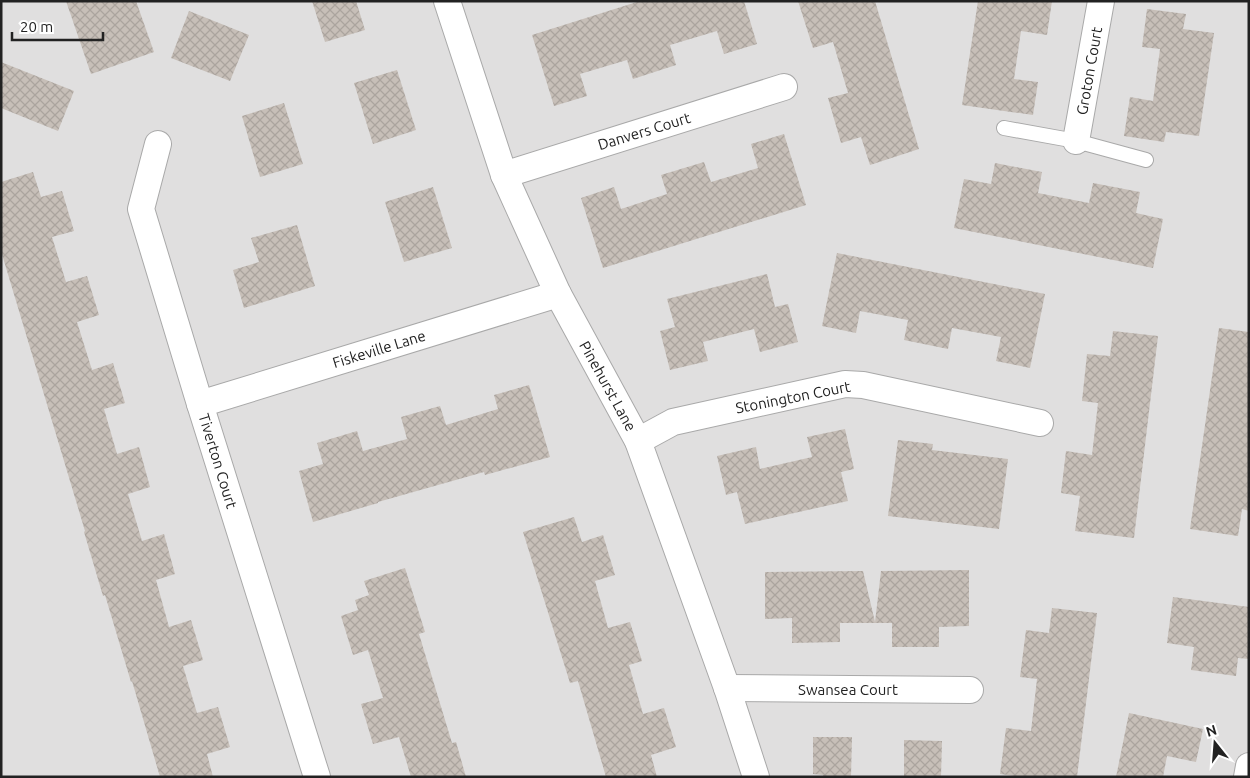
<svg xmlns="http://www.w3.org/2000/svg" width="1250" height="778" viewBox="0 0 1250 778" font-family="Ubuntu,sans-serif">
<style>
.residential{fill:#e0dfdf}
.building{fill:url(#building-cross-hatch)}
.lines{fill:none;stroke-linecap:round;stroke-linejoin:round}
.lane-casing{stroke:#a9a9a9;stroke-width:16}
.street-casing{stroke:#a9a9a9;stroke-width:28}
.lane{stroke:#fff;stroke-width:14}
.street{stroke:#fff;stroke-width:26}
.labels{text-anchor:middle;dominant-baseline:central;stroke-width:4;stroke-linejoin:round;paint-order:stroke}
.street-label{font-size:15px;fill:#222;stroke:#fff}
</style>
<defs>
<pattern id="building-cross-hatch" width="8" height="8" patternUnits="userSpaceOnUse" patternTransform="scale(1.25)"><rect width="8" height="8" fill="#c7bfb8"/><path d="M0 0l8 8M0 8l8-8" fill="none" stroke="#aba49e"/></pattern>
</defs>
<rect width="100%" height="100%" fill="#f2efe9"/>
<rect class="residential" x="1" y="1" width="1248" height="776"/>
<g class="building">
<path d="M 66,1 L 136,1 L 154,52 L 91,74 Z"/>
<path d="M 312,1 L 356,1 L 365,30 L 325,42 Z"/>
<path d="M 640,1 L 744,1 L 757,44 L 724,54 L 717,31 L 670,45 L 676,65 L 633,79 L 627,60 L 580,74 L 587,96 L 554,106 L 532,35 Z"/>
<path d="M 798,1 L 875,1 L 919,149 L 870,165 L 861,137 L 841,143 L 828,98 L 848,93 L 833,42 L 813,48 Z"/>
<path d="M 978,1 L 1052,1 L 1047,35 L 1021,31 L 1014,79 L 1038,82 L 1033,115 L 962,105 Z"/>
<path d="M 1147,9 L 1186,14 L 1183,29 L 1214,33 L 1199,136 L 1166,132 L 1164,142 L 1124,136 L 1130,97 L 1153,101 L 1160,49 L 1142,47 Z"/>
<path d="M 189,11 L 249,35 L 230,81 L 171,58 Z"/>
<path d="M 1,62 L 74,91 L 58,131 L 1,108 Z"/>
<path d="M 397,70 L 416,130 L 373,144 L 354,83 Z"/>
<path d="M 284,103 L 303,164 L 260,177 L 242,116 Z"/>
<path d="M 784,134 L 806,205 L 603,268 L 581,198 L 614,187 L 621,209 L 667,194 L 661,175 L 704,162 L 711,182 L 758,168 L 751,144 Z"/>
<path d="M 995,163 L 1042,172 L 1038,193 L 1089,203 L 1093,183 L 1140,192 L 1136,213 L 1163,219 L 1153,268 L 954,228 L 964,179 L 991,184 Z"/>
<path d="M 33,172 L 41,197 L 62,191 L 74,231 L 52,237 L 66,282 L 87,276 L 99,315 L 77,322 L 92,370 L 113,363 L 125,403 L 104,409 L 117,454 L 139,447 L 150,487 L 128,494 L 142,541 L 164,534 L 175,574 L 156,580 L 169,627 L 191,620 L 203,660 L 183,666 L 197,713 L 218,707 L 230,747 L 207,754 L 213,777 L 160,777 L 132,681 L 131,682 L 105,595 L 103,596 L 84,532 L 85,531 L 1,251 L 1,182 Z"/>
<path d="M 433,187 L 452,248 L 404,262 L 385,202 Z"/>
<path d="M 297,225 L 315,286 L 244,308 L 233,270 L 259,262 L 251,238 Z"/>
<path d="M 837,253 L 1045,294 L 1030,368 L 996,361 L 1001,337 L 952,328 L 948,349 L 904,340 L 908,320 L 860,311 L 856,333 L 822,326 Z"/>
<path d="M 767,274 L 775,307 L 788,304 L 798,342 L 760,352 L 754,329 L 703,342 L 708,361 L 670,370 L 660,331 L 675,327 L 667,299 Z"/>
<path d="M 1219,328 L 1249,332 L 1249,511 L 1242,509 L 1238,536 L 1190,529 Z"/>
<path d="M 1113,331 L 1158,336 L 1134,538 L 1075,531 L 1080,496 L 1061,493 L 1066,451 L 1092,455 L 1098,403 L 1082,401 L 1087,354 L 1110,356 Z"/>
<path d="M 529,385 L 550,457 L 485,475 L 484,472 L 378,502 L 378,503 L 313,522 L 299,471 L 323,464 L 317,443 L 357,431 L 363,451 L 407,439 L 401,417 L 440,406 L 446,425 L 498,409 L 494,395 Z"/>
<path d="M 845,429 L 854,469 L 841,472 L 848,501 L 745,524 L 737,492 L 726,495 L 717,456 L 756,447 L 760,469 L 812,457 L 807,437 Z"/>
<path d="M 898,440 L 933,444 L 932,450 L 1008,459 L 999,529 L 888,516 Z"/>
<path d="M 574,517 L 582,542 L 603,535 L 615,575 L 595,581 L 608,628 L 630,622 L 642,661 L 629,665 L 643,714 L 664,708 L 676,747 L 651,755 L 657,777 L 606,777 L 578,681 L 570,683 L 523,532 Z"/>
<path d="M 405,568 L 425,632 L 419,634 L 452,743 L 456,742 L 466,777 L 411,777 L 399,737 L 373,744 L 361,704 L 383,698 L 368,650 L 353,655 L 341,616 L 358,610 L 355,600 L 369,595 L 364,581 Z"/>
<path d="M 969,570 L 969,626 L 939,627 L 939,647 L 892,647 L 892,623 L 840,623 L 840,642 L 792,643 L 792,618 L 765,619 L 765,572 L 863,571 L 875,622 L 881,571 Z"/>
<path d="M 1173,597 L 1249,607 L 1249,659 L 1238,658 L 1236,676 L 1191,670 L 1194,647 L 1167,643 Z"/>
<path d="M 1052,608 L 1097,613 L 1077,777 L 1022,777 L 1000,774 L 1006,728 L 1031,731 L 1037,679 L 1020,677 L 1026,630 L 1049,633 Z"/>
<path d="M 1129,713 L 1203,729 L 1196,762 L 1167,756 L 1163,777 L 1116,777 Z"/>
<path d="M 813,737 L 852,737 L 851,777 L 823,777 L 823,775 L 813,774 Z"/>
<path d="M 904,740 L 942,741 L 941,777 L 904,777 Z"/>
</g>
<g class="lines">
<defs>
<path id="lane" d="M 1004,128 L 1076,141 L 1146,160"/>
<g id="street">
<path d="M 447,1 L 504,175 L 558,294 L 638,441 L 727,688 L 756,777"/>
<path d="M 1076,141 L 1101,1"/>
<path d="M 158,144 L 141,209 L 200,404 L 317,777"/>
<path d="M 504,175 L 784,87"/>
<path d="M 200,404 L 558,294"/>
<path d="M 638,441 L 673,422 L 845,384 L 863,385 L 1040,423"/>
<path d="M 727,688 L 970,690"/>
<path d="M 1247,777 L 1249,766"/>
</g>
</defs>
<use href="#lane" class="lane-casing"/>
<use href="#street" class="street-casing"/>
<use href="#lane" class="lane"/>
<use href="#street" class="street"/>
</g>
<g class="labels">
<g class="street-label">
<text transform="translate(1089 71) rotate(-80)">Groton Court</text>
<text transform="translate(644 131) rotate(-17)">Danvers Court</text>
<text transform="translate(379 349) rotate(-17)">Fiskeville Lane</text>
<text transform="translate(608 386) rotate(61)">Pinehurst Lane</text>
<text transform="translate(793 397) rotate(-11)">Stonington Court</text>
<text transform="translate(218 461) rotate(73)">Tiverton Court</text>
<text x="848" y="689">Swansea Court</text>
</g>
</g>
<rect width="1250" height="778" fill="none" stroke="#222222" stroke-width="5"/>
<g transform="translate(1215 743) rotate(343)" stroke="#ffffff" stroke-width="4" paint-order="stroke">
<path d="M0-4L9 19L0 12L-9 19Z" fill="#222222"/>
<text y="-8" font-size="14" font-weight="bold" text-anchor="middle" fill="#222222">N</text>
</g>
<path d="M12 32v8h91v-8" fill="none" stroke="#222222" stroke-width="2.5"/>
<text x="20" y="32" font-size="15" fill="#222222" stroke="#ffffff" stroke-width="4" paint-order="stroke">20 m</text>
</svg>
